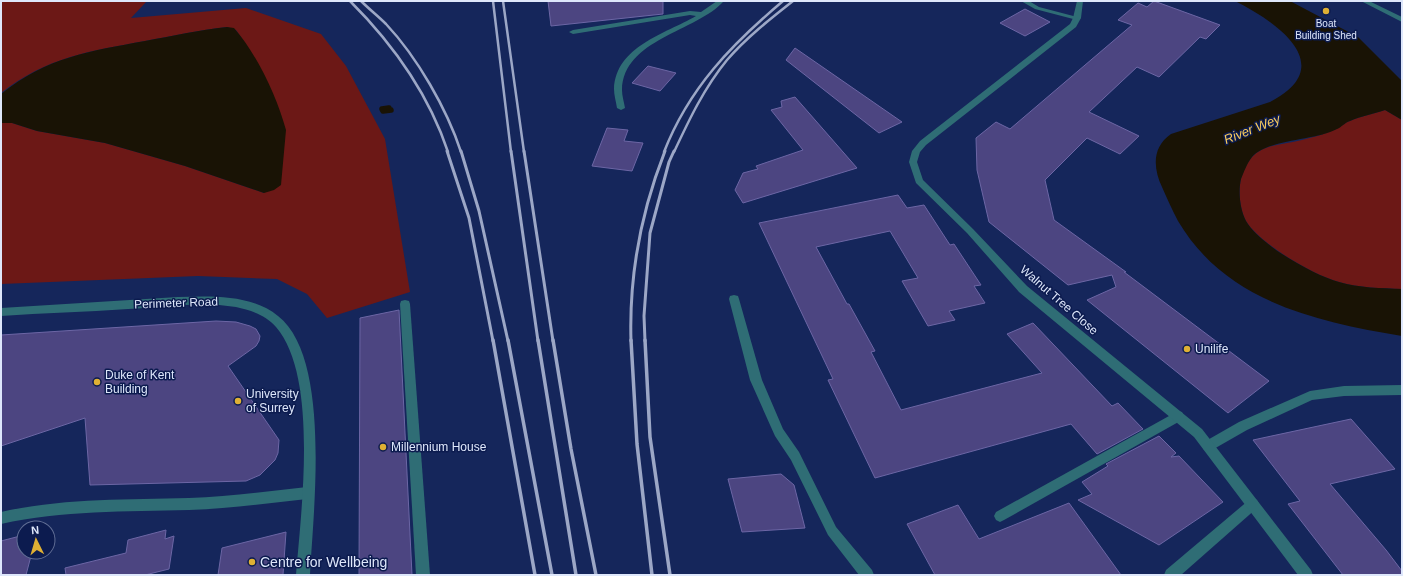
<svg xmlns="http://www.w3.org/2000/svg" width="1403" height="576" viewBox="0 0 1403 576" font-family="Helvetica,sans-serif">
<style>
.green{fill:#6c1816}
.water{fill:#191305}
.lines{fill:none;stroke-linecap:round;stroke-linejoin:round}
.stream{stroke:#191305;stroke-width:5.5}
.building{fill:#4c4581;stroke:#6c66a5}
.service{fill:#2f6d75;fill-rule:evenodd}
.minor{fill:#2f6d75;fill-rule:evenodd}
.tertiary{fill:#2f6d75;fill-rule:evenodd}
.rail-far2{stroke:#9ca7c6;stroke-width:2.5}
.rail-far1{stroke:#9ca7c6;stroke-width:3}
.rail{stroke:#9ca7c6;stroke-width:3.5}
.poi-dot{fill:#dfb034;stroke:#0c1b4f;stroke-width:1.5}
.labels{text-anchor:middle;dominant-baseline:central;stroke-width:3;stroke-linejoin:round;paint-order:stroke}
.far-poi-label{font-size:10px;fill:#dee7fb;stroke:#0c1b4f}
.street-label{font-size:12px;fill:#dee7fb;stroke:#0c1b4f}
.poi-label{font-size:12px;fill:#dee7fb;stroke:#0c1b4f;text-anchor:start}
.water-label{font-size:13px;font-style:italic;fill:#f9cb5c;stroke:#0c1b4f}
.near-poi-label{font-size:14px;fill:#dee7fb;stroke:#0c1b4f;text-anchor:start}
</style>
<rect width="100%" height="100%" fill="#15265b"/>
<g class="green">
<path d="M 1,1 L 147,1 L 131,18 L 246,8 L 321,34 L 346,66 L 385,139 L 410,292 L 327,318 L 307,294 L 277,279 L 198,276 L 1,284 L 1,123 L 12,123 L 37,131 L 105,143 L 185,166 L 264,193 L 283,122 L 266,80 L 247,46 L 236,30 L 227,27 C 199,30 172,36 145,41 C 90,51 47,57 1,93 Z"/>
<path d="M 1385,110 L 1402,120 L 1402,289 C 1381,288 1359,288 1339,282 C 1313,275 1260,244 1246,221 C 1240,209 1238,192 1241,179 C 1243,172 1247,163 1252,157 C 1265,143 1285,145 1302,140 C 1314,137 1329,133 1340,127 C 1343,125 1346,122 1350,121 C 1361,116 1373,114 1385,110 Z"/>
</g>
<g class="water">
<path d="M 1235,1 L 1290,1 L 1358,37 L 1402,81 L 1402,120 L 1385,110 C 1373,114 1361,116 1350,121 C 1344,123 1342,127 1337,129 C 1314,141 1268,139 1252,157 C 1247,163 1244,172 1241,179 C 1238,192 1240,209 1246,221 C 1259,244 1313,275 1339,282 C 1359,288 1381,288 1402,289 L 1402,336 C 1315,321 1226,302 1178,221 C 1172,210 1167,198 1162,187 C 1153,168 1152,147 1171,134 L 1270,102 C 1340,66 1277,22 1235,1 Z"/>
<path d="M 227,27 L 234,28 C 257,54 277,97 286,130 L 281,185 L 274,190 L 264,193 L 185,166 L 105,143 L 37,131 L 12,123 L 1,123 L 1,94 C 47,57 90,51 145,41 C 172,36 199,30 227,27 Z"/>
</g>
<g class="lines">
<path class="stream" d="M 389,108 L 382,109 L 383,111 L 391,110"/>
</g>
<g class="building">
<path d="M 548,1 L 663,1 L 663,14 L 551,26 Z"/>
<path d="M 1154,1 L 1220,25 L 1206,39 L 1200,37 L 1159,77 L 1137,67 L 1089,112 L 1139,136 L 1120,154 L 1087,138 L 1045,180 L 1054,220 L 1126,272 L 1124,272 L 1269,381 L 1228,413 L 1087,300 L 1116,287 L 1112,275 L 1068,285 L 989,222 L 977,170 L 976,138 L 996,122 L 1010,129 L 1132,25 L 1118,20 L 1138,3 L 1147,7 Z"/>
<path d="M 1025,9 L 1050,22 L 1025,36 L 1000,23 Z"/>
<path d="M 795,48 L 902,122 L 879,133 L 786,60 Z"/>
<path d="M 648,66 L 676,73 L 660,91 L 632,83 Z"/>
<path d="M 795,97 L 857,168 L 743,203 L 735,190 L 743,173 L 758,169 L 756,166 L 803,150 L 771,110 L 782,107 L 781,101 Z"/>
<path d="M 607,128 L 628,130 L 624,141 L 643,143 L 632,171 L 592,166 Z"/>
<path d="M 898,195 L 907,208 L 924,205 L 950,245 L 954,244 L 981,285 L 974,286 L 985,303 L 949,311 L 955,320 L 928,326 L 902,281 L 918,278 L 890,231 L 816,247 L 847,304 L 849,304 L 875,351 L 871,352 L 901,410 L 1042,373 L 1007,334 L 1033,323 L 1112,406 L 1118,403 L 1143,429 L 1097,454 L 1071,424 L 875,478 L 828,380 L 833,379 L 759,223 Z"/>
<path d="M 399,310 L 412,575 L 359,575 L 360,318 Z"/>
<path d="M 216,321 L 236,322 L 250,326 L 256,329 L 260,336 L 259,341 L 256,346 L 228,366 L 279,440 L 278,453 L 275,460 L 260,475 L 246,481 L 90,485 L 85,418 L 1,446 L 1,335 Z"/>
<path d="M 1351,419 L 1395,469 L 1330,484 L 1386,550 L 1402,571 L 1402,575 L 1343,575 L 1288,504 L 1300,501 L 1253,440 Z"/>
<path d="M 1159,436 L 1176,453 L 1171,457 L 1179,456 L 1223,502 L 1159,545 L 1078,500 L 1092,494 L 1082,482 L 1108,466 L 1106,464 Z"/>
<path d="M 781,474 L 794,485 L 805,528 L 742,532 L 728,479 Z"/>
<path d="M 1069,503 L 1121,575 L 935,575 L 907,524 L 958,505 L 979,539 Z"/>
<path d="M 166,530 L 165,539 L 174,536 L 169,569 L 145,575 L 66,575 L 65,568 L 126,553 L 128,540 Z"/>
<path d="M 286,532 L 283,575 L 218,575 L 222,548 Z"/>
<path d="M 24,535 L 24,552 L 32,552 L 26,575 L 1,575 L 1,541 Z"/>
</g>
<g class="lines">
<g class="service">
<path d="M 717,1 L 724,1 C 696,32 623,39 622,90 C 622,96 624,102 625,108 L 621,110 L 617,108 C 616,102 614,95 614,89 C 616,46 665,34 696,16 L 690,15 L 573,34 L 569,32 L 573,30 L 690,11 L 701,12 Z"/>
<path d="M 1021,1 L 1029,1 L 1039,7 L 1081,18 L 1077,20 L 1035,9 Z"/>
<path d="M 1361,1 L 1369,1 L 1402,17 L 1402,22 Z"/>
<path d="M 734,295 L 738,296 L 739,299 L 762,380 L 783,429 L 799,452 L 836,527 L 872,570 L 874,575 L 859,575 L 828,535 L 791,460 L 775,436 L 750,380 L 729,299 L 730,296 Z"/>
<path d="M 405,300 L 409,301 L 410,304 L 430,575 L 416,575 L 400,304 L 401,301 Z"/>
<path d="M 1402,385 L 1402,395 L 1344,396 L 1312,400 L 1247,430 L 1212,450 L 1208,451 L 1204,450 L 1202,446 L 1204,442 L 1239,422 L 1310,391 L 1344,386 Z"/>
<path d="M 1178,411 L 1182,412 L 1184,416 L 1182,420 L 1004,520 L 1000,522 L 996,520 L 994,516 L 996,512 Z"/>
<path d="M 307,487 L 311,489 L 313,493 L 311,497 L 307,499 C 268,503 228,509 189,510 C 125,512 63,510 1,524 L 1,512 C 63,498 125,500 189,498 C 228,497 268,491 307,487 Z"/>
<path d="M 1253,498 L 1257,500 L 1259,504 L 1257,508 L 1181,575 L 1164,575 L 1166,570 L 1249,500 Z"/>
</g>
<path class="minor" d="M 178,297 C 211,296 251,294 278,316 C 332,358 313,513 310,575 L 296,575 C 301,511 319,377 276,327 C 266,315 250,310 236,307 C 201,301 164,307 128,309 C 86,312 43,313 1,316 L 1,308 Z"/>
<path class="tertiary" d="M 1077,1 L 1083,1 L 1081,18 L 1076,27 L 926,145 L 920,152 L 917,162 L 923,180 L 973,229 L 1027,286 L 1202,429 L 1311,570 L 1313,575 L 1298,575 L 1194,437 L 1019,292 L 967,233 L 916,183 L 909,162 L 912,151 L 920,141 L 1070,24 L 1073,18 Z"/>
<g class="rail-far2">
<path d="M 350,1 C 392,43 429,95 448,152"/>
<path d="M 361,1 C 369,9 378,16 386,24 C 417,57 447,109 461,152"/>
<path d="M 493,1 L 511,152"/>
<path d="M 503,1 L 524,152"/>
<path d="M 664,152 C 689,88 731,45 783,1"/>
<path d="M 674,152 C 689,120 704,88 727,60 C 746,38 770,19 793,1"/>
</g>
<g class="rail-far1">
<path d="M 447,151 L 469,218 L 493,341"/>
<path d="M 461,151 L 479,211 L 508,341"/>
<path d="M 511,151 L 538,341"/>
<path d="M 524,151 L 553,341"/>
<path d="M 631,341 C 629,277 641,212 665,151"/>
<path d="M 645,341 L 644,316 L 650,233 L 669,162 L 674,151"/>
</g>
<g class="rail">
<path d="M 493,340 L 535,575"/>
<path d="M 508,340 L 552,575"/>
<path d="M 538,340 L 576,575"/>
<path d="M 553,340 L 571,449 L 596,575"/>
<path d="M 631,340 L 637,444 L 652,575"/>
<path d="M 645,340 L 650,437 L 670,575"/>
</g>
</g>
<g class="poi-dot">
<circle cx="1326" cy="11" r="4"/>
<circle cx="1187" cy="349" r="4"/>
<circle cx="97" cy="382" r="4"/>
<circle cx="238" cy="401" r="4"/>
<circle cx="383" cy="447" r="4"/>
<circle cx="252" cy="562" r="4"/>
</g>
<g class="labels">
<g class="far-poi-label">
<text x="1326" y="23">Boat<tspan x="1326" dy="12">Building Shed</tspan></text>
</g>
<g class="street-label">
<text transform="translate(1059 300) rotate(41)">Walnut Tree Close</text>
<text transform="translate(176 303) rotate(-2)">Perimeter Road</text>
</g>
<g class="poi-label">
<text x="1195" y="349">Unilife</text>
<text x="105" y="375">Duke of Kent<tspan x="105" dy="14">Building</tspan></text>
<text x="246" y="394">University<tspan x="246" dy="14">of Surrey</tspan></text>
<text x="391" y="447">Millennium House</text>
</g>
<g class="water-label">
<text transform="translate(1252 129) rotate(-22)">River Wey</text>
</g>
<g class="near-poi-label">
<text x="260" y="562">Centre for Wellbeing</text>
</g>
</g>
<rect width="1403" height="576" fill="none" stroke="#dee7fb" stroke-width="4"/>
<g transform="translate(36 540) rotate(355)"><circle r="19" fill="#0c1b4f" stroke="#606d94"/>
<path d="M0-3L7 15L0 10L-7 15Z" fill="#dfb034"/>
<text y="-6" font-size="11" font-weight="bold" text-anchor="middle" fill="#dee7fb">N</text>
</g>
</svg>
